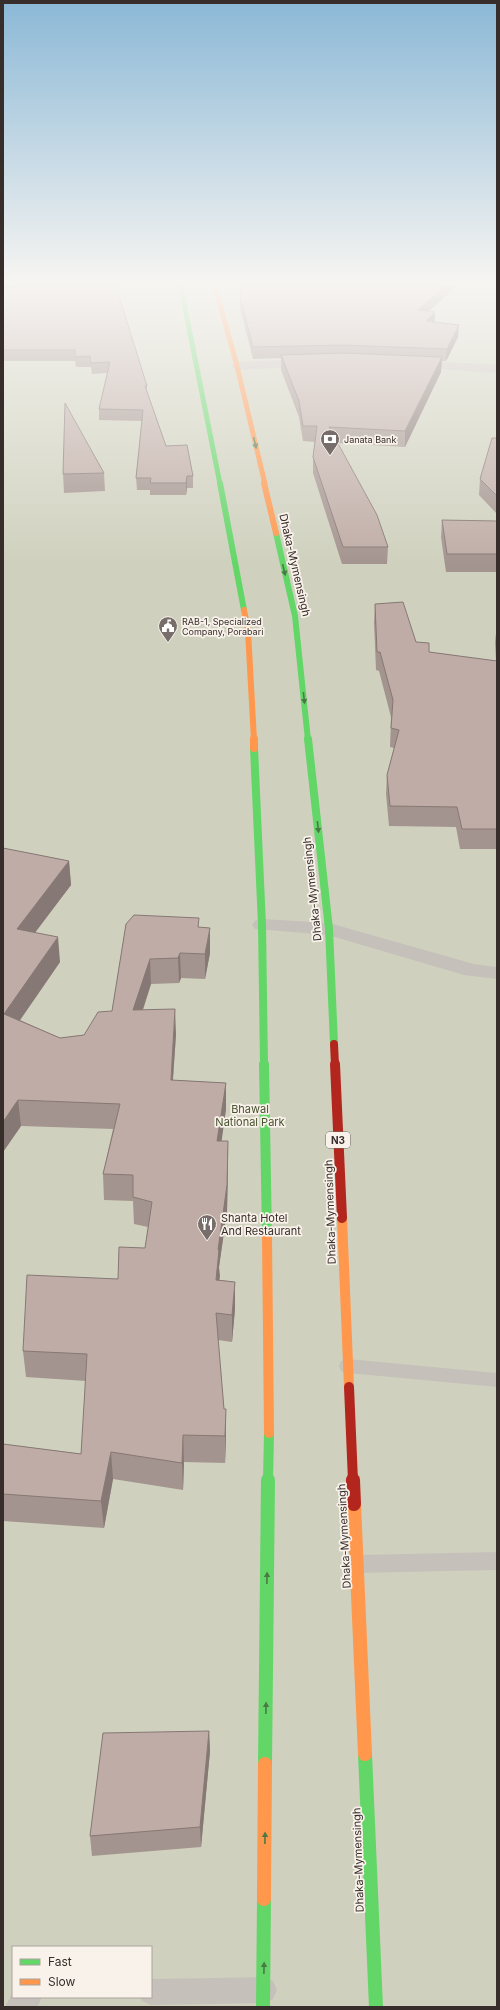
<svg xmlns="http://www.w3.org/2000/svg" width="500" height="2010" viewBox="0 0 500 2010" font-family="Inter,sans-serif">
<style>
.green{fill:#cfd1be;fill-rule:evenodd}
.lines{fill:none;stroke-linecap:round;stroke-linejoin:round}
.lane{fill:#c6c0bb;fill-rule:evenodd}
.street{fill:#c6c0bb;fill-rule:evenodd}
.fast-far4{stroke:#63d668;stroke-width:5}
.fast-far3{stroke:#63d668;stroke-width:6}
.fast-far2{stroke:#63d668;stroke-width:8}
.fast-far1{stroke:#63d668;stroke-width:10}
.fast{stroke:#63d668;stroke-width:14}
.slow-far4{stroke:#ff974d;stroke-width:5}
.slow-far3{stroke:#ff974d;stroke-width:6}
.slow-far2{stroke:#ff974d;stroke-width:8}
.slow-far1{stroke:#ff974d;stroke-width:10}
.slow{stroke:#ff974d;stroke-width:14}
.jam-far2{stroke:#b3261e;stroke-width:8}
.jam-far1{stroke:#b3261e;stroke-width:10}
.jam{stroke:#b3261e;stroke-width:14}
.wall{fill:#a4948f}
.shaded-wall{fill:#867874}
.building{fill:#bfaca6;stroke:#867874}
.oneway{fill:#4b7946}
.labels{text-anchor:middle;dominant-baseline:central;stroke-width:3.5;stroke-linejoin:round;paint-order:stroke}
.far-poi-label{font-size:9px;fill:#372d2a;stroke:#f9f2eb;text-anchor:start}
.shield{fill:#f9f2eb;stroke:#716864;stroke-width:1}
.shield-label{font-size:10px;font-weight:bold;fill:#372d2a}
.street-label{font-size:11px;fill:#372d2a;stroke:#f9f2eb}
.park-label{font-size:11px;fill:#48532f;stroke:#f9f2eb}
.poi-label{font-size:11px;fill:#372d2a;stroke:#f9f2eb;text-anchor:start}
</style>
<rect width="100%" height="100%" fill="#ede8e3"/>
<path class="green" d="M 3,283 L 497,283 L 497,2007 L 3,2007 ZM 13,1947 L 151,1947 L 151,1997 L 13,1997 Z"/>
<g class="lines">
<g class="lane">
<path d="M 348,1359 L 497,1373 L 497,1387 L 348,1373 L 341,1371 L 339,1366 L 341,1361 Z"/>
<path d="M 497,1552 L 497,1570 L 358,1573 L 351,1570 L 348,1564 L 351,1558 L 358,1555 Z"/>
<path d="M 264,1977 L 273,1981 L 277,1990 L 273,1999 L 264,2003 L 151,2005 L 142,2001 L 140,1997 L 151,1997 L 151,1979 Z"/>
<path d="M 13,1992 L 13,1997 L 42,1997 L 38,2006 L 35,2007 L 5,2007 Z"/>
</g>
<g class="street">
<path d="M 83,283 L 186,283 L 187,284 L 181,287 L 86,289 L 80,286 Z"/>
<path d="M 311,359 L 317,363 L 315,366 L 237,370 L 231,366 L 237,362 Z"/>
<path d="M 412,360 L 497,365 L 497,373 L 408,367 L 406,364 Z"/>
<path d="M 262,919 L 329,923 L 474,964 L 497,967 L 497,979 L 464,975 L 328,935 L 255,929 L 252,925 L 255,921 Z"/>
</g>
<path class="fast-far4" d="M 180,283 L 220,484"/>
<g class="fast-far3">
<path d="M 220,483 L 244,610"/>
<path d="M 276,533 L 295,616 L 308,740"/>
</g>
<g class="fast-far2">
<path d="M 308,739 L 329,929 L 334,1044"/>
<path d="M 254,748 L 262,925 L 264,1065"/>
</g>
<g class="fast-far1">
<path d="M 264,1064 L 267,1237"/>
<path d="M 268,1481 L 269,1433"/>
</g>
<g class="fast">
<path d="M 365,1754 L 376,2007"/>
<path d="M 265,1764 L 268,1480"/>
<path d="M 263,2007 L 264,1899"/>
</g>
<path class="slow-far4" d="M 214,283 L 237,366 L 265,484"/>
<g class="slow-far3">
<path d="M 264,483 L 276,533"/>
<path d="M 244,610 L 248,631 L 254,740"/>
</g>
<path class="slow-far2" d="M 254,739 L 254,748"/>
<g class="slow-far1">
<path d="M 342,1218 L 349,1387"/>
<path d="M 267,1237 L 269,1433"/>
</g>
<g class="slow">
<path d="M 354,1504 L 365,1754"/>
<path d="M 264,1899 L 265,1764"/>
</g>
<path class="jam-far2" d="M 334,1044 L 335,1065"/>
<g class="jam-far1">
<path d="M 335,1064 L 342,1218"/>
<path d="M 349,1387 L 353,1481"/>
</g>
<path class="jam" d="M 353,1480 L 354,1504"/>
</g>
<g class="wall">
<path d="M 3,283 L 147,386 L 147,391 L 166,446 L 193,476 L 193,488 L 187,488 L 186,495 L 150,495 L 150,490 L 137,490 L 136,478 L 142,421 L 99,420 L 99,409 L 107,373 L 92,374 L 91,367 L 76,367 L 75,361 L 3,361 Z"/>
<path d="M 238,283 L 460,283 L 429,311 L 435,312 L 435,322 L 458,337 L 446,361 L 442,361 L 441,372 L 405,447 L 337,443 L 388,547 L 387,564 L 342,564 L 313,473 L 313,457 L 315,442 L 303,441 L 299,417 L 281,370 L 281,358 L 253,359 L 240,308 L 240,295 Z"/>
<path d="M 497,438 L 497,514 L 479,495 L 480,479 Z"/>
<path d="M 104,473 L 105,491 L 64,493 L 63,474 Z"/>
<path d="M 442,520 L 497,521 L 497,572 L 446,572 L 441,537 Z"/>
<path d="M 375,604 L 416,642 L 429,652 L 496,661 L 495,642 L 497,624 L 497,849 L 460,849 L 456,827 L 389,826 L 386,794 L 387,775 L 394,748 L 390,747 L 391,717 L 379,671 L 376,670 L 374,622 Z"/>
<path d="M 3,848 L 69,861 L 71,885 L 35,932 L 60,962 L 20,1020 L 60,1038 L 84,1035 L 112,1011 L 126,924 L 199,927 L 210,953 L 205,979 L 181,978 L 179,983 L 151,984 L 143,1010 L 176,1034 L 173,1080 L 226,1083 L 226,1109 L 221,1141 L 228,1141 L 228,1167 L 227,1211 L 219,1267 L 219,1280 L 235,1282 L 235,1309 L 232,1342 L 218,1340 L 224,1409 L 226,1409 L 226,1436 L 225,1463 L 184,1462 L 183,1490 L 113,1479 L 104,1528 L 3,1521 L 3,1444 L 81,1454 L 86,1381 L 26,1377 L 23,1351 L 118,1279 L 145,1248 L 148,1227 L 134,1224 L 133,1201 L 104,1200 L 103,1174 L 113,1129 L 21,1126 L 3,1152 Z"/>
<path d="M 209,1731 L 210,1751 L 201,1847 L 92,1856 L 90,1836 Z"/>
</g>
<g class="shaded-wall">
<path d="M 3,283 L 46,283 L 3,290 Z"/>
<path d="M 448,283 L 460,283 L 417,322 L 418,310 Z"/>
<path d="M 435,312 L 435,324 L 426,321 Z"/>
<path d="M 459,325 L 458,337 L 446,361 L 447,349 Z"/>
<path d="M 442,357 L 441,372 L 405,447 L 405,431 Z"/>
<path d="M 187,476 L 187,488 L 186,495 L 186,483 Z"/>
<path d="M 69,861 L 71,885 L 19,954 L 17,929 Z"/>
<path d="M 210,928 L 210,953 L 205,979 L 205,954 Z"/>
<path d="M 58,937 L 60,962 L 7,1039 L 4,1014 Z"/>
<path d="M 180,953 L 181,978 L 179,983 L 178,958 Z"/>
<path d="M 150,959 L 151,984 L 134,1036 L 133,1010 Z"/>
<path d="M 175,1009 L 176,1034 L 171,1106 L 171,1080 Z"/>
<path d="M 226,1083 L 226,1109 L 218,1167 L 217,1141 Z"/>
<path d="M 18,1100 L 21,1126 L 3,1152 L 3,1122 Z"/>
<path d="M 228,1141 L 228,1167 L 227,1211 L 219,1267 L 220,1276 L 216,1306 L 216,1280 L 218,1250 Z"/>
<path d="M 235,1282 L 235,1309 L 232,1342 L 232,1315 Z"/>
<path d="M 226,1409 L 226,1436 L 225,1463 L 225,1436 Z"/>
<path d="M 183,1435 L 184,1462 L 183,1490 L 182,1463 Z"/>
<path d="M 111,1452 L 113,1479 L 104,1528 L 101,1501 Z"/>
<path d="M 209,1731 L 210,1751 L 201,1847 L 200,1827 Z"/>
</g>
<g class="building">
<path d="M 40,283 L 115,283 L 147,386 L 145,386 L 166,446 L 187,445 L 193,476 L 187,476 L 186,483 L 150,483 L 151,478 L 136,478 L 143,410 L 99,409 L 110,362 L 91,363 L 90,356 L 75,357 L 75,350 L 3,350 L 3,289 Z"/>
<path d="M 240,283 L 448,283 L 418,310 L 435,312 L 426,321 L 459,325 L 447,349 L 343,345 L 253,347 L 240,297 L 241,289 Z"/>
<path d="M 343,353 L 442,357 L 405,431 L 329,427 L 377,515 L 388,547 L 343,547 L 313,457 L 317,426 L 303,426 L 299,401 L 281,355 Z"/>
<path d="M 65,403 L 104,473 L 63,474 Z"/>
<path d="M 492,438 L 497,438 L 497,496 L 480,479 Z"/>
<path d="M 442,520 L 497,521 L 497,554 L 447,554 Z"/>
<path d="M 403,602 L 416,642 L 429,643 L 429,652 L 497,661 L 497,829 L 462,829 L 457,807 L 390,806 L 387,775 L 399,730 L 391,728 L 393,700 L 380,652 L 377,652 L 375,604 Z"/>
<path d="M 3,848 L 69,861 L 17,929 L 58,937 L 4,1014 L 60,1038 L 84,1035 L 98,1012 L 112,1011 L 126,924 L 134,915 L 199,918 L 198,927 L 210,928 L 205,954 L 180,953 L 178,958 L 150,959 L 133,1010 L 175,1009 L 171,1080 L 226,1083 L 217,1141 L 228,1141 L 227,1185 L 218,1250 L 219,1250 L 216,1280 L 235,1282 L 232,1315 L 216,1313 L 224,1409 L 226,1409 L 225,1436 L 183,1435 L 182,1463 L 111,1452 L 101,1501 L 3,1494 L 3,1444 L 81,1454 L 87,1354 L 23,1351 L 27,1275 L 118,1279 L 119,1247 L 145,1248 L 152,1202 L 133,1197 L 133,1175 L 103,1174 L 120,1104 L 18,1100 L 3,1122 Z"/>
<path d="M 209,1731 L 200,1827 L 90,1836 L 103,1733 Z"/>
</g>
<defs><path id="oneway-solid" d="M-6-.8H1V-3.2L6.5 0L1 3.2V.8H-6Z"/></defs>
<g class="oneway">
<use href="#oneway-solid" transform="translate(255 443) rotate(77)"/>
<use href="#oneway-solid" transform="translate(284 570) rotate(77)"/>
<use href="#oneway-solid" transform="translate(304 698) rotate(84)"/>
<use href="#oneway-solid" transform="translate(318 827) rotate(84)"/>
<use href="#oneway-solid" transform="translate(267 1578) rotate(-89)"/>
<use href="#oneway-solid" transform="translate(266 1708) rotate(-89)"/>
<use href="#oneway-solid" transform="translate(265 1838) rotate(-89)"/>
<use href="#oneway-solid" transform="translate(264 1968) rotate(-89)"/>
</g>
<linearGradient id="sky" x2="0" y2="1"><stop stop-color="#8bb8d6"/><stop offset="0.5" stop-color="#f7f5f2"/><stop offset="1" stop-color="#f7f5f2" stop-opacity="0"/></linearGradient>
<rect width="500" height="565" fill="url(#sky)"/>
<defs>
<symbol id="bank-pin" viewBox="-11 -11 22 30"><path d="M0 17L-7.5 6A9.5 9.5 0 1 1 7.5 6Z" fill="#776e6b" stroke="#f9f2eb"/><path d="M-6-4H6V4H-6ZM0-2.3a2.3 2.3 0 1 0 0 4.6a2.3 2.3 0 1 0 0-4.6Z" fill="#fff"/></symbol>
<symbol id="civic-pin" viewBox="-11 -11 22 30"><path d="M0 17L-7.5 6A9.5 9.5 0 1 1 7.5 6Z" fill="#776e6b" stroke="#f9f2eb"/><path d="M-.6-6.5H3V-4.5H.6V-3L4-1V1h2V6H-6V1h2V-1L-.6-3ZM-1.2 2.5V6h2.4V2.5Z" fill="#fff"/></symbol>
<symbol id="restaurant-pin" viewBox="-11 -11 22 30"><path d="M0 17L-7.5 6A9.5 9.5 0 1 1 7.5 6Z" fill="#776e6b" stroke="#f9f2eb"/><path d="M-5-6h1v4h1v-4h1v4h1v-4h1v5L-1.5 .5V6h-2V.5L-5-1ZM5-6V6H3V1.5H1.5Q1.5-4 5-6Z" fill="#fff"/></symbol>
</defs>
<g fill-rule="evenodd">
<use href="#bank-pin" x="319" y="428" width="22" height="30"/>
<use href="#civic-pin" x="157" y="615" width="22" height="30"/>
<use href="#restaurant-pin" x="196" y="1213" width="22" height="30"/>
</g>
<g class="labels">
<g class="far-poi-label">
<text x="344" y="439">Janata Bank</text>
<text x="182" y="621">RAB-1, Specialized<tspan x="182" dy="10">Company, Porabari</tspan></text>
</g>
<rect class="shield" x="326" y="1132" width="24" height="16" rx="3"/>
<g class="shield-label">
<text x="338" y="1140">N3</text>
</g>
<g class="street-label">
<text transform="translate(295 565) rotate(77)">Dhaka-Mymensingh</text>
<text transform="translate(312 889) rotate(-96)">Dhaka-Mymensingh</text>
<text transform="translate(330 1212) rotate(-92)">Dhaka-Mymensingh</text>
<text transform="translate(344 1536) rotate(-93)">Dhaka-Mymensingh</text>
<text transform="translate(358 1860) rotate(-92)">Dhaka-Mymensingh</text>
</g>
<g class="park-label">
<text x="250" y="1109">Bhawal<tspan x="250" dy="13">National Park</tspan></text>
</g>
<g class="poi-label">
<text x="221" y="1218">Shanta Hotel<tspan x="221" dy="13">And Restaurant</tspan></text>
</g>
</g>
<rect width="500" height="2010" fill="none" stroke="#372d2a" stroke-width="8"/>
<rect x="12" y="1946" width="140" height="52" fill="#f9f2eb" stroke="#aba39e"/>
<rect x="20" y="1959" width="20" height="6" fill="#63d668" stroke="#aba39e"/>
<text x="48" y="1966" font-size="12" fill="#372d2a">Fast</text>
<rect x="20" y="1979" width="20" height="6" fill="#ff974d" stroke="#aba39e"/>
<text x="48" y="1986" font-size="12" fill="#372d2a">Slow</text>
</svg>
